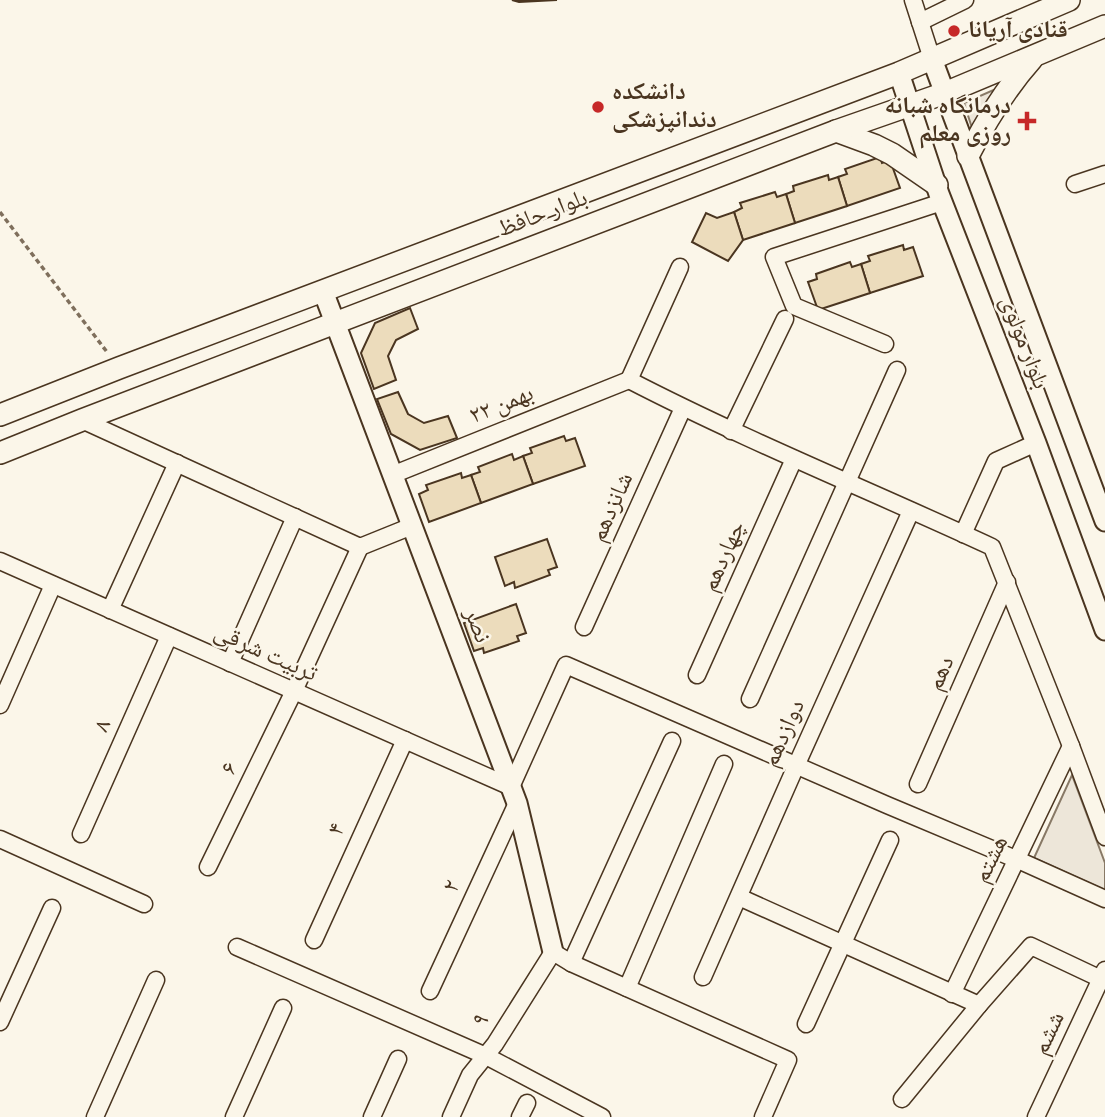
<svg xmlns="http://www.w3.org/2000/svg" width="1105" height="1117" viewBox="0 0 1105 1117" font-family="Georgia,'Noto Naskh Arabic',serif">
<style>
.green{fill:#ede6d9;stroke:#887966;stroke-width:2}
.building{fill:#ecdcbc;stroke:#4a3520;stroke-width:2}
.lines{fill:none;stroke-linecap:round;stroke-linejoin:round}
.minor-casing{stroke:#4a3520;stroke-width:19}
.tertiary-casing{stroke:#4a3520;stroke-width:23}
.secondary-casing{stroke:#4a3520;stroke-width:24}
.path{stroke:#7f6f5c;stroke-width:3.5;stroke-dasharray:5 3.5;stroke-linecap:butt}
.minor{stroke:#fbf6e9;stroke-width:16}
.tertiary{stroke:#fbf6e9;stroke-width:19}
.secondary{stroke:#fbf6e9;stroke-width:21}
.poi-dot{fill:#c62828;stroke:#fbf6e9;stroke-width:2.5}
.labels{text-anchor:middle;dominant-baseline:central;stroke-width:5;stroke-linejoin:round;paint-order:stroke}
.poi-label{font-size:24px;font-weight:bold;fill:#4a3520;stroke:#fbf6e9;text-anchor:start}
.street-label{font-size:24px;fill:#4a3520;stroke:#fbf6e9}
</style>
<rect width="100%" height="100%" fill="#fbf6e9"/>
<g class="green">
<path d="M 998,88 L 972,128 L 964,103 Z"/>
<path d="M 1072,775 L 1105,863 L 1105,890 L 1034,858 Z"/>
</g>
<g class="building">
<path d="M 512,0 L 557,0 L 519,2 Z"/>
<path d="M 880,157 L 882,163 L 890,160 L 900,188 L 847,206 L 838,177 L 847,174 L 845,169 Z"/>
<path d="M 828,175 L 829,180 L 838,177 L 847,206 L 795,223 L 786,194 L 794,191 L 793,186 Z"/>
<path d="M 775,192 L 777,197 L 786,194 L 795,223 L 743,240 L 734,212 L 742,208 L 740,203 Z"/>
<path d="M 734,212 L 743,240 L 728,261 L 692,242 L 706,213 L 717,218 Z"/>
<path d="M 903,245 L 904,250 L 913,247 L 923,276 L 870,293 L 861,264 L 870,261 L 868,256 Z"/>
<path d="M 850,262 L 852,267 L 861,264 L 870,293 L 818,310 L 808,282 L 817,279 L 816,274 Z"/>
<path d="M 410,308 L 418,329 L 396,340 L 388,356 L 396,380 L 374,389 L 361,353 L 375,323 Z"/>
<path d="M 398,392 L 408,414 L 424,423 L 448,416 L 457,438 L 420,450 L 391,434 L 377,399 Z"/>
<path d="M 564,436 L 566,441 L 575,438 L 585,466 L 533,484 L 523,456 L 532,453 L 530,448 Z"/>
<path d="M 512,454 L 514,460 L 523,456 L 533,484 L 481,503 L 471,475 L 480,472 L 478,467 Z"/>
<path d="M 461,473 L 462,478 L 471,475 L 481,503 L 429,522 L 419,494 L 428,490 L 426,485 Z"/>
<path d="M 547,539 L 557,567 L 548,570 L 550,575 L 515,588 L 514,582 L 505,586 L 495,557 Z"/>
<path d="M 516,604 L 526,633 L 517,636 L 519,641 L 484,653 L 483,648 L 474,651 L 464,623 Z"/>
</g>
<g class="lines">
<defs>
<g id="minor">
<path d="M 913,0 L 932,59"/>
<path d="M 920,22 L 965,0"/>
<path d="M 1075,184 L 1105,174"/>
<path d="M 885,344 L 794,306 L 774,257 L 942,202"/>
<path d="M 629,380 C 747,441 871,491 992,547 L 1071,746 L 1105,837"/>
<path d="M 629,380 L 680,267"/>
<path d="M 82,420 L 360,547 L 412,526"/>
<path d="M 731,431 L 785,319"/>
<path d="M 392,475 L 629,380"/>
<path d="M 963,534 L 996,461 L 1036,443"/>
<path d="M 0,561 L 511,787 L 566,665 L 887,805 L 1018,860 L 1105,899"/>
<path d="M 110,610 L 177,463"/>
<path d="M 584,627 L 683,408"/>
<path d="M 230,663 L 295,517"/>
<path d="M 697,675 L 794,459"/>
<path d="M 750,699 L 897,370"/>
<path d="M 0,705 L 53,585"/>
<path d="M 918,784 L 1007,582"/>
<path d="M 81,834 L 169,636"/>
<path d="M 0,839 L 144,904"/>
<path d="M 208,867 L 294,691 L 360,547"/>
<path d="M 739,897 L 979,1005"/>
<path d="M 314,940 L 405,740"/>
<path d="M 237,947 L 486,1056 L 602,1117"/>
<path d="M 571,963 L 672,741"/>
<path d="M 703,977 L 796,766 L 911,511"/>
<path d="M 627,988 L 724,764"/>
<path d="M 430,991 L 517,803"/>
<path d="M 952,994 L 1071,746"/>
<path d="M 0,1022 L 52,908"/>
<path d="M 806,1024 L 890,840"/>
<path d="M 902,1099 L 979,1005 L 1031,946 L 1101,979"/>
<path d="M 95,1117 L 156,980"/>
<path d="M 234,1117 L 283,1008"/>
<path d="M 372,1117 L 398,1059"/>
<path d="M 451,1117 L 470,1075 L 495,1044 L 553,952 L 571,963 L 788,1060 L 763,1117"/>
<path d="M 520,1117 L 527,1103"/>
<path d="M 1036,1117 L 1105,970"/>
</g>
<g id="tertiary">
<path d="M 932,59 L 1105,521"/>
<path d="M 899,73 L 939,194 L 1036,443 L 1105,630"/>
<path d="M 323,291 L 517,803 L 553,952"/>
</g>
<g id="secondary">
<path d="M 836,131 L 874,145 L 892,154 L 937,185"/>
<path d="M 968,156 C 986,121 1006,88 1032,59"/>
<path d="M 0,415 L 119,368 L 899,73 L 1069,0"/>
<path d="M 0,453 L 82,420 L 836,131 L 945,93 L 1105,26"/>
</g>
</defs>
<use href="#minor" class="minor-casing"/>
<use href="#tertiary" class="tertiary-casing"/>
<use href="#secondary" class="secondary-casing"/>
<path class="path" d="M 0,212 L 107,352"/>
<use href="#minor" class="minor"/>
<use href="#tertiary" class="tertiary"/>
<use href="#secondary" class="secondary"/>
</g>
<g class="poi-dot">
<circle cx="954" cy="31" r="7"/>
<circle cx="598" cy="107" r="7"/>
<path d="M1023.5 110.5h7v7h7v7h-7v7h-7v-7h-7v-7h7z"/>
</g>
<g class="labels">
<g class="poi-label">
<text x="968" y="31">قنادی آریانا</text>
<text x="612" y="93">دانشکده<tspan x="612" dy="28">دندانپزشکی</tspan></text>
<text x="1011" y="107" text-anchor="end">درمانگاه شبانه<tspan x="1011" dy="28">روزی معلم</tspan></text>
</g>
<g class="street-label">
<text transform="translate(543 215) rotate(-21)">بلوار حافظ</text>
<text transform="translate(1023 343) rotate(69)">بلوار مولوی</text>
<text transform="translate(502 406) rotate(-22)">۲۲ بهمن</text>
<text transform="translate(613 508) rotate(-66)">شانزدهم</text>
<text transform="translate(725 557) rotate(-66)">چهاردهم</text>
<text transform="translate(476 626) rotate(69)">نصر</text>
<text transform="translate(265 654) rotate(24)">تربیت شرقی</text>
<text transform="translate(942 674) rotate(-66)">دهم</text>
<text transform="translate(104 726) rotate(-66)">۸</text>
<text transform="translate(785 734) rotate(-66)">دوازدهم</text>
<text transform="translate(231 769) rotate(-64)">۶</text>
<text transform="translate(338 830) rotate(-65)">۴</text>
<text transform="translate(992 860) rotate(-64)">هشتم</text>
<text transform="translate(453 887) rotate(-65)">۲</text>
<text transform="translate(482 1021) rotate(-57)">۹</text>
<text transform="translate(1050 1034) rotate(-65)">ششم</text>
</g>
</g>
</svg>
